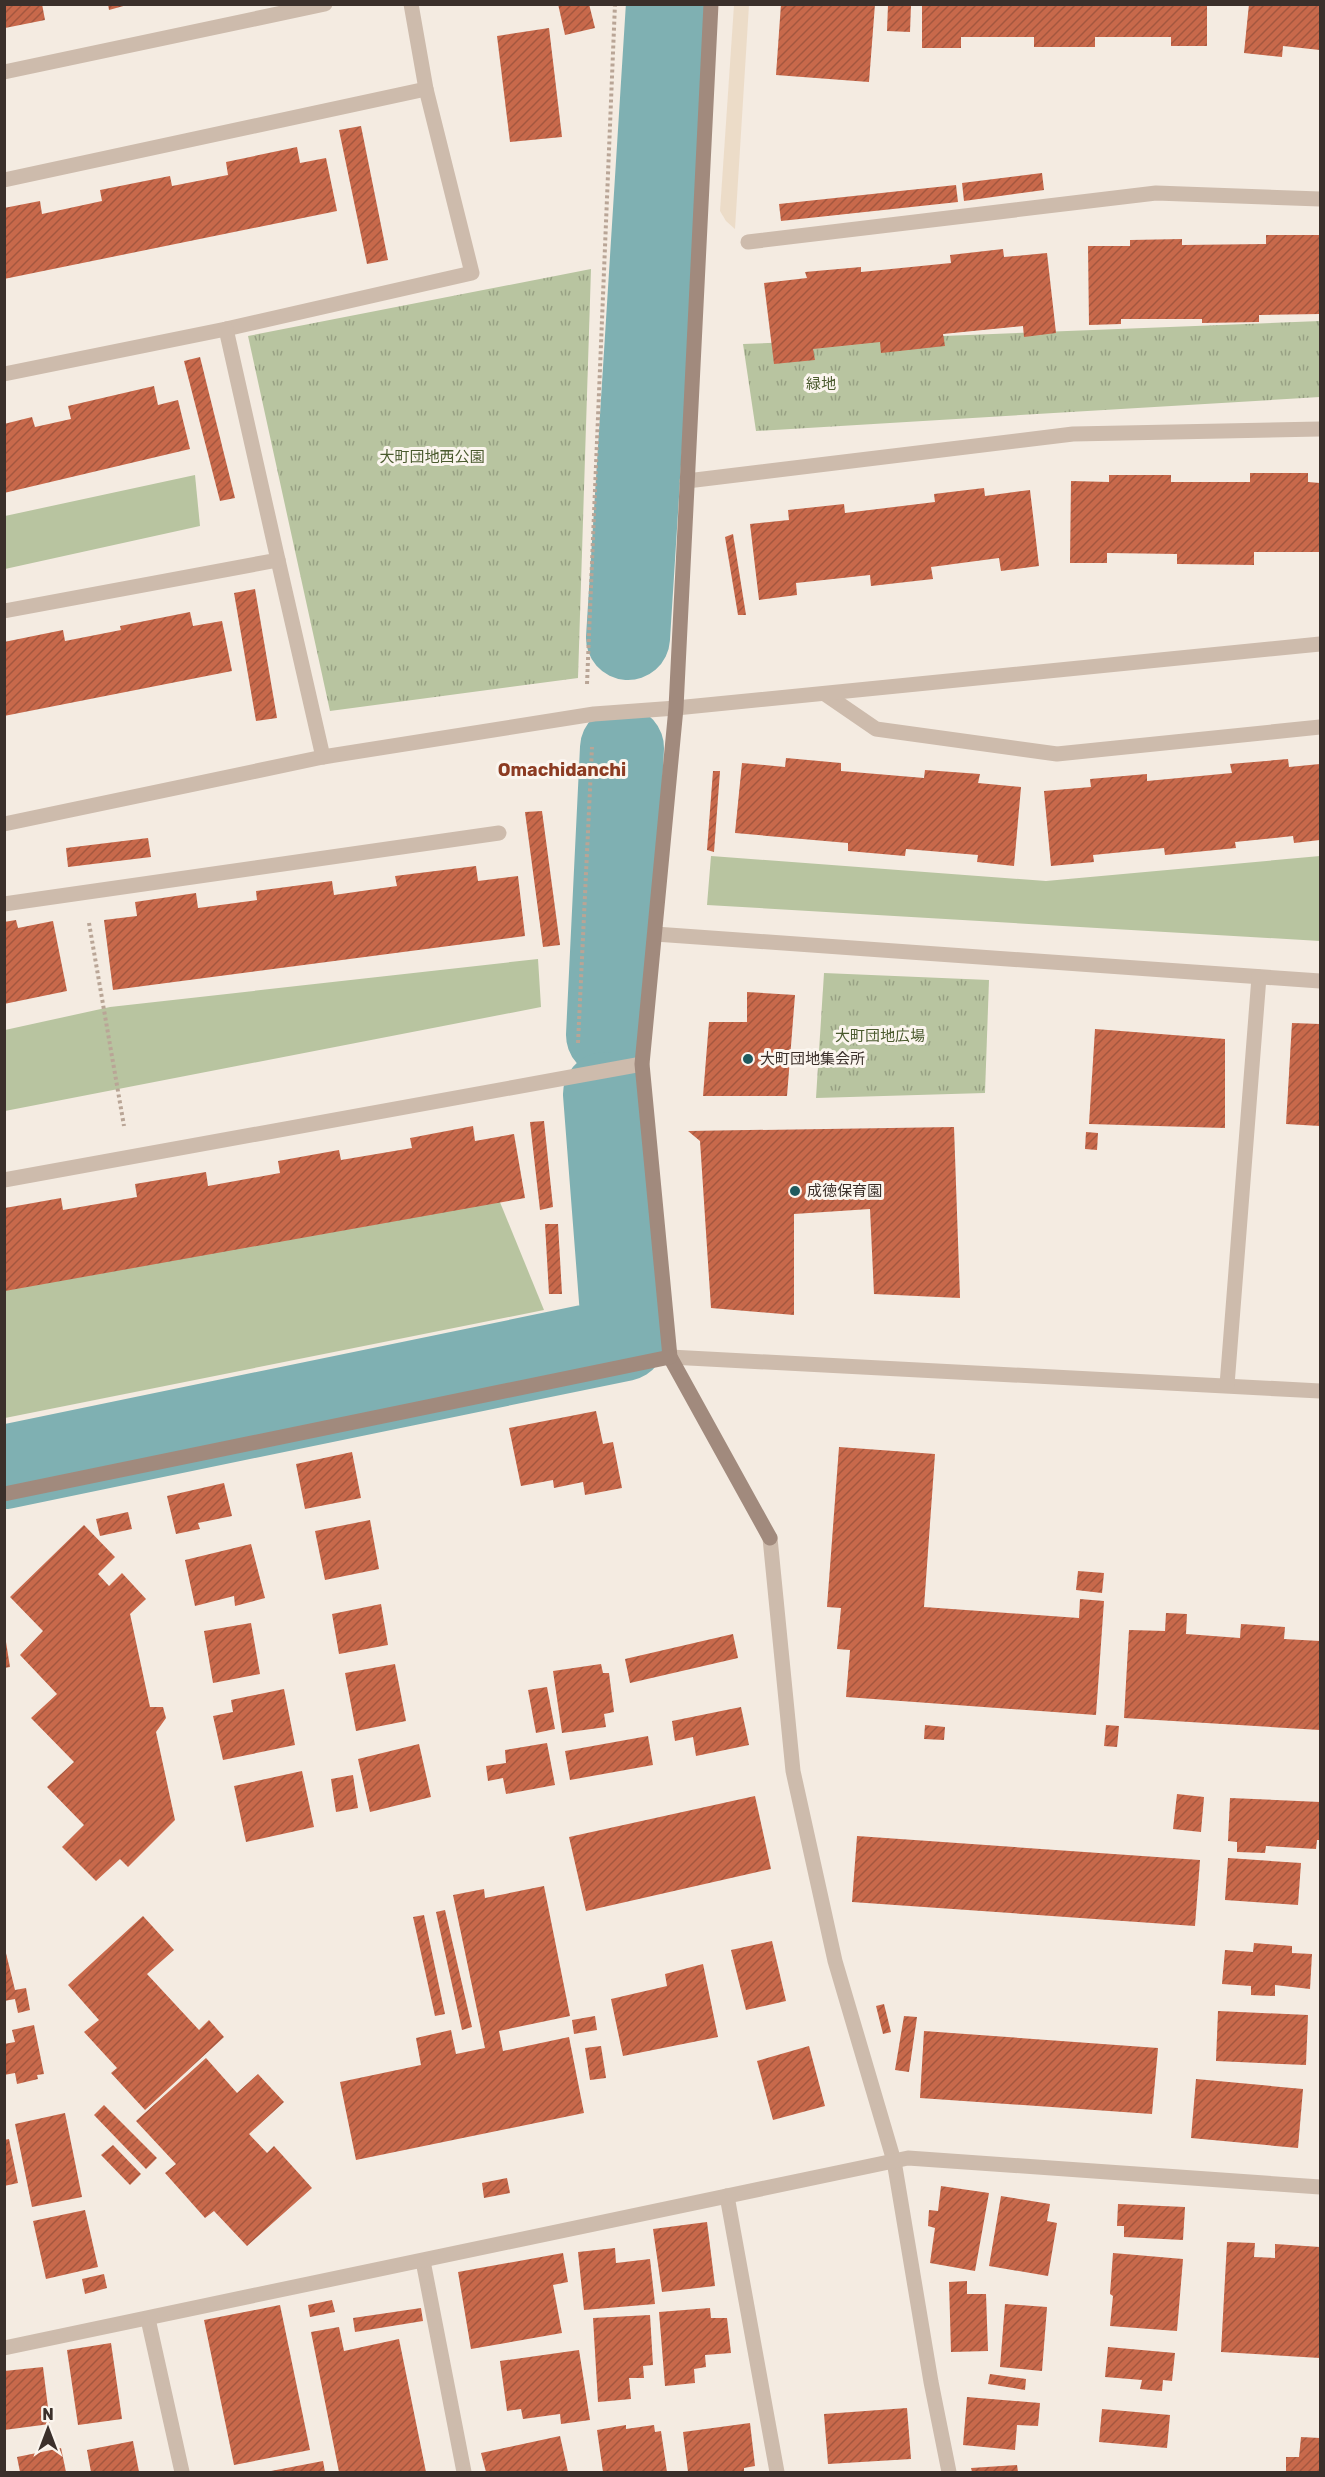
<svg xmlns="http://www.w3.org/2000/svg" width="1325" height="2477" viewBox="0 0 1325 2477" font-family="Rubik,'Noto Sans JP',sans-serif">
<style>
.grass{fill:#b8c4a0}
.park{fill:url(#park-tufts)}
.plaza{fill:#ecdcc8}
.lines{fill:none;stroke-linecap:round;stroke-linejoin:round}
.river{stroke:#7fb0b2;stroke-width:84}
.building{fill:url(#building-hatch)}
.path{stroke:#b9a596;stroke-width:4;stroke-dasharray:3 3;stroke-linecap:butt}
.lane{stroke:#cdbbac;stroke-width:15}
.street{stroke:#cdbbac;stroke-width:15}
.secondary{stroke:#a18a7d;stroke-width:15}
.poi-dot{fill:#1f5a5e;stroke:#fbf5ee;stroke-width:2}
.labels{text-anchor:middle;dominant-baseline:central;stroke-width:6;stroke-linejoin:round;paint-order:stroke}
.park-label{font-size:15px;fill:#4a5a2e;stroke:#fbf5ee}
.poi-label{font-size:15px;fill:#3b302b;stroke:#fbf5ee;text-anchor:start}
.quarter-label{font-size:18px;font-weight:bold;fill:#8c3b22;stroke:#fbf5ee}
</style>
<defs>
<pattern id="park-tufts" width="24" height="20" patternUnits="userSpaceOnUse" patternTransform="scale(1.5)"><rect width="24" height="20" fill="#b8c4a0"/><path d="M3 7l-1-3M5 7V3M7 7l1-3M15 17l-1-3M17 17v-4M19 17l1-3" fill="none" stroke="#97a083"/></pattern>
<pattern id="building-hatch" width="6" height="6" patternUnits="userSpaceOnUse" patternTransform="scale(1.5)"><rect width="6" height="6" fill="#c8694b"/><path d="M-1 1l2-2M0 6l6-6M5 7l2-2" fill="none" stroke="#a4573f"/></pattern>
</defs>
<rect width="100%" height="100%" fill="#f4ebe1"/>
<g class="grass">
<path d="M 195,475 L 200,526 L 5,569 L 5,516 Z"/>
<path d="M 711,856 L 1046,881 L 1320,856 L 1320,941 L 707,905 Z"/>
<path d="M 538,959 L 541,1007 L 5,1111 L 5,1030 L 110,1007 Z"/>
<path d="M 475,1141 L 544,1310 L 5,1418 L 5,1269 Z"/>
</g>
<g class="park">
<path d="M 591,269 L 578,678 L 330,711 L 248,336 Z"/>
<path d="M 1320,321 L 1320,397 L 756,431 L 743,344 Z"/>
<path d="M 824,973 L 989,980 L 985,1093 L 816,1098 Z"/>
</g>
<path class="plaza" d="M 734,5 L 749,5 L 735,229 L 726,221 L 720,211 Z"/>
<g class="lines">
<g class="river">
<path d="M 628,638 L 668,4"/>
<path d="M 608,1035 L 622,748"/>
<path d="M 4,1467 L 624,1339 L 605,1094"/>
</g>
</g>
<g class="building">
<path d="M 5,4 L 42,4 L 45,20 L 5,28 Z"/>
<path d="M 108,4 L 127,4 L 127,5 L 109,10 Z"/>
<path d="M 558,4 L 589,4 L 595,28 L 565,35 Z"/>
<path d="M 781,4 L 875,4 L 869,82 L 776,75 Z"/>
<path d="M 922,4 L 1207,4 L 1207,46 L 1171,46 L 1171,37 L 1095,37 L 1095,47 L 1034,47 L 1034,37 L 961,37 L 961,48 L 922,48 Z"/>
<path d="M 1249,4 L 1320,4 L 1320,50 L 1283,46 L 1282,57 L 1244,53 Z"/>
<path d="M 888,5 L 911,5 L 910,32 L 887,31 Z"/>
<path d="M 549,28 L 562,137 L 510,142 L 497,36 Z"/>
<path d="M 361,126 L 388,260 L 367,264 L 339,130 Z"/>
<path d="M 297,147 L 300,163 L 326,158 L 337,211 L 4,279 L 4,208 L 40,201 L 42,214 L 102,201 L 100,190 L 170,176 L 172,186 L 228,175 L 226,162 Z"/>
<path d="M 1042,173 L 1044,190 L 964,201 L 962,183 Z"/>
<path d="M 956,185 L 958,202 L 781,221 L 779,204 Z"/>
<path d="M 1266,235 L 1320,235 L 1320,314 L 1259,315 L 1259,322 L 1202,323 L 1202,319 L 1121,319 L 1121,324 L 1089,325 L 1088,246 L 1130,246 L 1130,240 L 1182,239 L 1182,245 L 1266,244 Z"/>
<path d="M 1003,249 L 1004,257 L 1047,253 L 1056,333 L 1024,337 L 1023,326 L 943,334 L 945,346 L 881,353 L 880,342 L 813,349 L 815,360 L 774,364 L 764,283 L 807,278 L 805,272 L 861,267 L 861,272 L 951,263 L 950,255 Z"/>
<path d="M 200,357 L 235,498 L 220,501 L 184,361 Z"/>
<path d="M 154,386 L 158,405 L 178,400 L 190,449 L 4,493 L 4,424 L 32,417 L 35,427 L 71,419 L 68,406 Z"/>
<path d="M 1250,473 L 1308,473 L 1308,482 L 1320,483 L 1320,552 L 1254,552 L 1254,565 L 1177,564 L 1177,554 L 1107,553 L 1107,563 L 1070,563 L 1071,481 L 1109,482 L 1109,475 L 1171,475 L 1171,482 L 1250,482 Z"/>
<path d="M 984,488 L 985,496 L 1030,490 L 1039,566 L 1001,571 L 999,558 L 931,567 L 933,579 L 871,586 L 870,575 L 796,583 L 797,595 L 759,600 L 750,524 L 789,520 L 788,510 L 844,504 L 845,513 L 935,502 L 934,494 Z"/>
<path d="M 733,534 L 746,615 L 738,615 L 725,537 Z"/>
<path d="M 255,589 L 277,718 L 256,721 L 234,593 Z"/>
<path d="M 190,612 L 193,626 L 222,621 L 232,671 L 4,716 L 4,642 L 63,630 L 65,641 L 121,630 L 120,626 Z"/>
<path d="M 786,758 L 841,763 L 841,771 L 924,778 L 925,770 L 980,774 L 978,783 L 1021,787 L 1014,866 L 977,862 L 978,855 L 906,849 L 905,856 L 848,851 L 848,843 L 735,833 L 742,763 L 785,767 Z"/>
<path d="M 1288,759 L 1289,767 L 1320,764 L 1320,840 L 1294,843 L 1293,836 L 1235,842 L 1236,848 L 1165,855 L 1164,848 L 1093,855 L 1094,862 L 1051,866 L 1044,791 L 1091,787 L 1090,779 L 1147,774 L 1147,781 L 1232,773 L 1230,764 Z"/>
<path d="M 713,771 L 720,771 L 714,852 L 707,850 Z"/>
<path d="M 542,811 L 560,945 L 543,947 L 525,812 Z"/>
<path d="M 148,838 L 151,857 L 68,867 L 66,848 Z"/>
<path d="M 476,866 L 478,881 L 518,876 L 525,936 L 113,990 L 104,920 L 137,916 L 135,902 L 196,893 L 198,908 L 257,900 L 256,891 L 332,881 L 334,895 L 397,886 L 395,876 Z"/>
<path d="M 16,920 L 18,928 L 53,921 L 67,991 L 4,1004 L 4,922 Z"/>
<path d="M 747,992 L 795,995 L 787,1096 L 703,1096 L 709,1022 L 747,1022 Z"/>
<path d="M 1292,1023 L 1320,1024 L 1320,1126 L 1286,1124 Z"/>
<path d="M 1095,1029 L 1225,1039 L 1225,1128 L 1089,1124 Z"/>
<path d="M 544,1121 L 553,1207 L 540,1210 L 530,1122 Z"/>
<path d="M 473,1126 L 475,1141 L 514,1134 L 525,1198 L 5,1291 L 5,1208 L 61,1198 L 63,1210 L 137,1197 L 135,1184 L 206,1172 L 208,1186 L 280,1173 L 278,1161 L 339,1150 L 341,1160 L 412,1148 L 410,1138 Z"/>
<path d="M 954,1127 L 960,1298 L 874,1294 L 870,1209 L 794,1214 L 794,1315 L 711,1308 L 700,1141 L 688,1131 Z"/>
<path d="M 1086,1132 L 1098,1133 L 1097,1150 L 1085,1149 Z"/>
<path d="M 545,1224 L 558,1224 L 562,1294 L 549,1294 Z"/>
<path d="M 596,1411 L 603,1444 L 613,1442 L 622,1488 L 585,1495 L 583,1482 L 554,1488 L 553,1480 L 521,1486 L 509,1428 Z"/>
<path d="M 839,1447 L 935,1454 L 924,1607 L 1079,1618 L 1080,1599 L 1104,1601 L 1096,1715 L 846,1697 L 850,1650 L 837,1649 L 841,1608 L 827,1607 Z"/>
<path d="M 352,1452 L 361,1498 L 305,1509 L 296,1464 Z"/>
<path d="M 224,1483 L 232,1516 L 198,1523 L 200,1529 L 176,1534 L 167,1496 Z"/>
<path d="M 128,1512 L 132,1529 L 100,1536 L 96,1519 Z"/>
<path d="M 370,1520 L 379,1569 L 325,1580 L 315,1531 Z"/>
<path d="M 84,1525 L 115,1557 L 98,1574 L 109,1586 L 122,1573 L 146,1599 L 130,1614 L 150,1707 L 163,1707 L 166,1718 L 156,1732 L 175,1820 L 128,1867 L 120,1859 L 96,1881 L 62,1847 L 84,1825 L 47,1787 L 74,1762 L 31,1718 L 57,1694 L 20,1655 L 43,1631 L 10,1597 Z"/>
<path d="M 251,1544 L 265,1598 L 235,1606 L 234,1596 L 195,1606 L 185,1560 Z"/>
<path d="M 1078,1571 L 1104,1573 L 1102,1593 L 1076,1590 Z"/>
<path d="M 381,1604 L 388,1645 L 339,1654 L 332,1614 Z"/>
<path d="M 1166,1613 L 1187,1614 L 1186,1634 L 1240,1638 L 1241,1624 L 1285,1627 L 1284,1639 L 1320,1641 L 1320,1730 L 1124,1718 L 1129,1630 L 1165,1631 Z"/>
<path d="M 251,1623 L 260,1674 L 213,1683 L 204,1631 Z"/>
<path d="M 733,1634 L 738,1658 L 630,1683 L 625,1659 Z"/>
<path d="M 6,1642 L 10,1667 L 4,1668 L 4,1643 Z"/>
<path d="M 395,1664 L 406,1721 L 356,1731 L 345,1673 Z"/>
<path d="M 601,1664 L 603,1673 L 609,1673 L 614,1712 L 604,1714 L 606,1727 L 562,1733 L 553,1671 Z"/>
<path d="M 547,1687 L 555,1729 L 536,1733 L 528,1690 Z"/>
<path d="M 284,1689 L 295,1745 L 223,1760 L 213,1716 L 233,1712 L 231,1700 Z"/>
<path d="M 741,1707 L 749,1745 L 696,1756 L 693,1737 L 675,1741 L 672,1721 Z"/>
<path d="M 925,1725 L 945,1727 L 944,1740 L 924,1739 Z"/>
<path d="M 1106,1725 L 1119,1726 L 1117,1747 L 1104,1746 Z"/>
<path d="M 648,1736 L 653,1765 L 570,1780 L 565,1751 Z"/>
<path d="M 547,1743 L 555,1785 L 506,1794 L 503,1778 L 488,1781 L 486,1766 L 506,1763 L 505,1750 Z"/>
<path d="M 419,1744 L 431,1797 L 370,1812 L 358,1759 Z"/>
<path d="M 302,1771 L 314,1827 L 246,1842 L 234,1786 Z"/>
<path d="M 353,1775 L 358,1808 L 336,1812 L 331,1779 Z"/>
<path d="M 1177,1794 L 1204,1797 L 1201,1832 L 1173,1829 Z"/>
<path d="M 755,1796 L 771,1869 L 586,1911 L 569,1837 Z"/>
<path d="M 1230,1798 L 1320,1802 L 1320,1840 L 1317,1840 L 1316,1849 L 1266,1846 L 1265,1853 L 1237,1852 L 1237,1842 L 1228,1841 Z"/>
<path d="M 857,1836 L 1200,1860 L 1195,1926 L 852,1902 Z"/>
<path d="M 1228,1858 L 1301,1863 L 1298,1905 L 1225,1900 Z"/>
<path d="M 544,1886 L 570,2016 L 499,2031 L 503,2051 L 569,2037 L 584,2113 L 356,2160 L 340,2082 L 421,2065 L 416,2038 L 451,2030 L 456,2054 L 485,2048 L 453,1895 L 484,1889 L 485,1898 Z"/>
<path d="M 445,1910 L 472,2027 L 462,2030 L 436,1912 Z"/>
<path d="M 424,1915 L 445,2014 L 435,2016 L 413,1917 Z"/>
<path d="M 143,1916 L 174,1950 L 147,1974 L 199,2030 L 209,2020 L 224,2037 L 145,2110 L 111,2073 L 117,2068 L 84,2032 L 99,2020 L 68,1985 Z"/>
<path d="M 772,1941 L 786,2001 L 746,2010 L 731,1950 Z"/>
<path d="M 1254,1943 L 1292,1946 L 1292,1953 L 1312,1954 L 1310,1989 L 1275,1985 L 1275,1996 L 1251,1995 L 1251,1986 L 1222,1984 L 1225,1950 L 1253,1952 Z"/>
<path d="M 4,1945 L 15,1990 L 26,1988 L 30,2010 L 18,2013 L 15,1999 L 4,2001 Z"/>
<path d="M 703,1964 L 718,2037 L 623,2056 L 611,1999 L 667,1986 L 665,1974 Z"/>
<path d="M 884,2004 L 891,2032 L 883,2034 L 876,2006 Z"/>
<path d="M 1218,2011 L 1308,2015 L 1306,2065 L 1216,2061 Z"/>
<path d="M 595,2016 L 597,2030 L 574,2034 L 572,2020 Z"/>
<path d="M 904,2016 L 917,2017 L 909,2072 L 895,2070 Z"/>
<path d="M 34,2025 L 44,2074 L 37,2075 L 38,2079 L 17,2084 L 15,2073 L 4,2075 L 4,2044 L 15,2042 L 12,2030 Z"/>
<path d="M 924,2031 L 1158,2048 L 1152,2114 L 920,2098 Z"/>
<path d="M 601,2046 L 606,2078 L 590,2080 L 585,2048 Z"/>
<path d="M 809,2046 L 825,2106 L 773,2120 L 757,2061 Z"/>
<path d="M 206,2058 L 237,2093 L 258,2074 L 284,2102 L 249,2134 L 267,2153 L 274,2146 L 312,2188 L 247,2246 L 214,2211 L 205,2218 L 165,2173 L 176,2164 L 136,2121 Z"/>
<path d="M 1196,2079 L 1303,2089 L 1298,2148 L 1191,2138 Z"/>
<path d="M 104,2105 L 157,2158 L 146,2169 L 94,2115 Z"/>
<path d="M 65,2113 L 82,2197 L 32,2207 L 15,2124 Z"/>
<path d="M 9,2139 L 18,2183 L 4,2186 L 4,2140 Z"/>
<path d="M 113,2145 L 141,2174 L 130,2185 L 101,2155 Z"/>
<path d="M 507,2178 L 510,2193 L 484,2198 L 482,2183 Z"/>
<path d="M 941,2186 L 989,2193 L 975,2271 L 930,2263 L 935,2228 L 928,2226 L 929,2210 L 938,2211 Z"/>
<path d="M 1001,2196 L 1050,2204 L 1047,2221 L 1057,2223 L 1048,2276 L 989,2266 Z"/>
<path d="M 1118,2204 L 1185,2207 L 1183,2240 L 1124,2237 L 1124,2226 L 1117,2226 Z"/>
<path d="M 85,2210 L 98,2267 L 46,2279 L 33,2221 Z"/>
<path d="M 707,2222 L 715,2286 L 662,2292 L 653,2229 Z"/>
<path d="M 1227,2242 L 1255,2243 L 1254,2257 L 1275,2258 L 1275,2244 L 1320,2247 L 1320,2358 L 1221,2352 Z"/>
<path d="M 615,2248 L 616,2263 L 650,2259 L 655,2304 L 584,2310 L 578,2252 Z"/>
<path d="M 563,2253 L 568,2282 L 553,2285 L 562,2333 L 471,2349 L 458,2272 Z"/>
<path d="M 1113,2253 L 1183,2259 L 1177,2331 L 1110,2326 L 1113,2296 L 1110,2294 Z"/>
<path d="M 104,2274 L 107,2288 L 85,2294 L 82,2279 Z"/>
<path d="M 967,2281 L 967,2294 L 986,2294 L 988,2351 L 951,2352 L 949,2282 Z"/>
<path d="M 332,2300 L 335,2312 L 310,2317 L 308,2305 Z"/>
<path d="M 1005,2304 L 1047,2307 L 1042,2371 L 1000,2367 Z"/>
<path d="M 280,2305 L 310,2450 L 234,2465 L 204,2320 Z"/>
<path d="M 421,2308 L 423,2321 L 355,2332 L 353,2318 Z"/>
<path d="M 710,2308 L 711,2318 L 727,2318 L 731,2353 L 705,2355 L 706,2367 L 694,2369 L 695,2383 L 665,2386 L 659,2312 Z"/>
<path d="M 650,2315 L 653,2365 L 643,2366 L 644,2378 L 629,2378 L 631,2399 L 598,2402 L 593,2318 Z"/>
<path d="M 339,2327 L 344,2351 L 399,2339 L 426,2472 L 339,2472 L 311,2332 Z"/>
<path d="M 111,2343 L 122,2419 L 78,2425 L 67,2350 Z"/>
<path d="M 1108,2347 L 1175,2353 L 1172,2381 L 1163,2380 L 1162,2391 L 1140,2389 L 1142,2380 L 1105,2377 Z"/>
<path d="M 579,2350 L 590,2420 L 561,2424 L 560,2414 L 523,2419 L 521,2409 L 507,2411 L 500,2361 Z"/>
<path d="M 43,2367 L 50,2424 L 4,2430 L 4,2371 Z"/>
<path d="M 990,2374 L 1026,2379 L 1025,2390 L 988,2384 Z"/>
<path d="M 967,2397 L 1040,2403 L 1038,2426 L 1017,2425 L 1015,2450 L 963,2445 Z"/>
<path d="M 907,2408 L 911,2459 L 828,2464 L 824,2414 Z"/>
<path d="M 1102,2409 L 1170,2415 L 1167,2448 L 1099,2442 Z"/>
<path d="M 750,2423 L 755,2466 L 744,2468 L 744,2472 L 688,2472 L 683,2432 Z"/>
<path d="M 626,2425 L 626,2429 L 654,2425 L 655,2432 L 661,2431 L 667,2472 L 603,2472 L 597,2430 Z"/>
<path d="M 560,2436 L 568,2472 L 486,2472 L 481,2453 Z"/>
<path d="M 1301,2437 L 1320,2438 L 1320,2472 L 1286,2472 L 1286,2457 L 1299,2457 Z"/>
<path d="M 133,2441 L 139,2472 L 91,2472 L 87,2450 Z"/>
<path d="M 61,2448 L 66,2472 L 20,2472 L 17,2457 Z"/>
<path d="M 323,2461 L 325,2472 L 271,2472 L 271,2471 Z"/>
<path d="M 1017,2465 L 1018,2472 L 972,2472 L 971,2468 Z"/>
</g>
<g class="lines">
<g class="path">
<path d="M 587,684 L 615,4"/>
<path d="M 89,923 L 124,1126"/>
<path d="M 578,1043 L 592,747"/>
</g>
<g class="lane">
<path d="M 4,180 L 426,89"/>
<path d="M 748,242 L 1156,193 L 1320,199"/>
<path d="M 4,374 L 226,329 L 472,273 L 426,89 L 411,4"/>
<path d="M 687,481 L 1073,434 L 1320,429"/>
<path d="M 278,560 L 323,757"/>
<path d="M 4,611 L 278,560 L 226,329"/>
<path d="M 825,694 L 876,729 L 1057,754 L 1320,727"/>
<path d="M 4,904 L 499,833"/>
<path d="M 4,1180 L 642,1064"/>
</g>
<g class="street">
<path d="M 4,72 L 325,4"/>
<path d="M 4,824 L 323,757 L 594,714 L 676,708 L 1320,644"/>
<path d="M 655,934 L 1320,981"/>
<path d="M 670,1357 L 1320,1391"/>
<path d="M 1227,1385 L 1259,977"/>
<path d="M 770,1538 L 793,1771 L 835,1961 L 894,2161 L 931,2382 L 949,2472"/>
<path d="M 727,2196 L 777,2472"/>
<path d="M 423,2261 L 464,2472"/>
<path d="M 148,2319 L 182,2472"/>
<path d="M 4,2348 L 908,2158 L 1320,2187"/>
</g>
<g class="secondary">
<path d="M 711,4 L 676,708 L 642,1064 L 670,1357 L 770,1538"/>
<path d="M 4,1494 L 670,1357"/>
</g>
</g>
<g class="poi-dot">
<circle cx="748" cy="1059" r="6"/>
<circle cx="795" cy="1191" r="6"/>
</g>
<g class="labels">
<g class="park-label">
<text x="821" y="384">緑地</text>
<text x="432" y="457">大町団地西公園</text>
<text x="880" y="1036">大町団地広場</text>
</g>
<g class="poi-label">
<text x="760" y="1059">大町団地集会所</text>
<text x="807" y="1191">成徳保育園</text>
</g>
<g class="quarter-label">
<text x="562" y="770">Omachidanchi</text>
</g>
</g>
<rect width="1325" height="2477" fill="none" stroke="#3b302b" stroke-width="12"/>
<g transform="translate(48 2429)" stroke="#fbf5ee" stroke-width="4.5" paint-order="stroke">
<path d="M0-4.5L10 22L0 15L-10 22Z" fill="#3b302b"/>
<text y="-9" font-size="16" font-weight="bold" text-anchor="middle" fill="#3b302b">N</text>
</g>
</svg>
